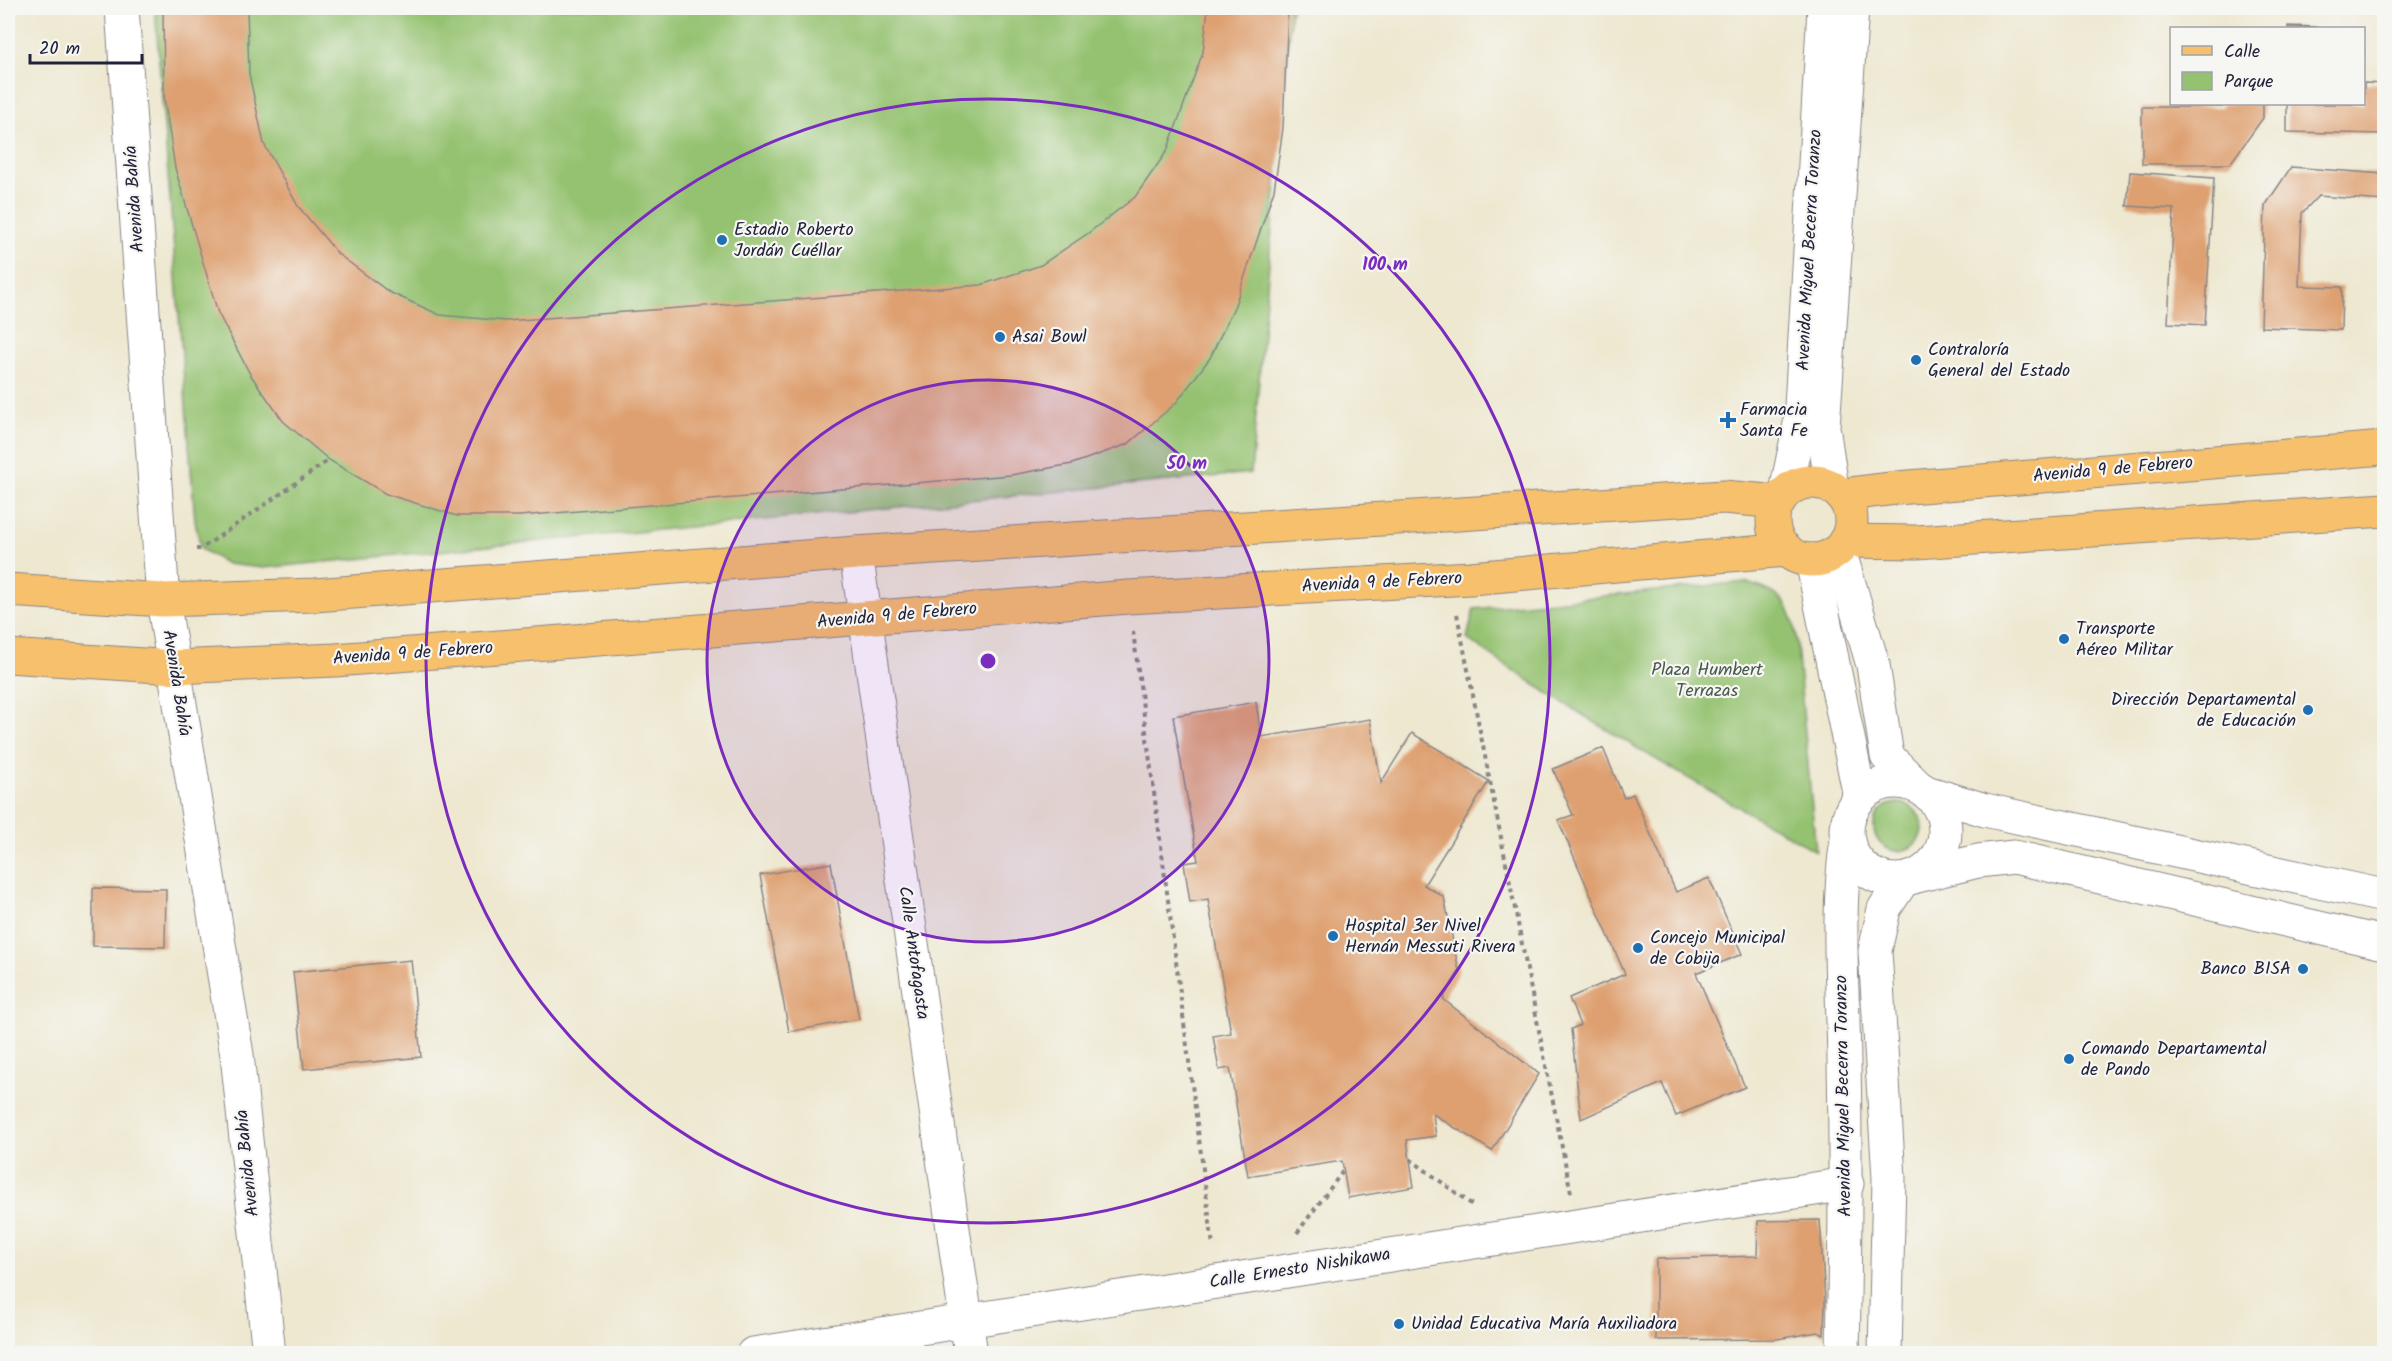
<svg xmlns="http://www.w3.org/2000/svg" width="2392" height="1361" viewBox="0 0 2392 1361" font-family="Kalam,sans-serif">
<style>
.green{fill:#95c271;stroke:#5c7256;stroke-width:1.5}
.building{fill:#dea071}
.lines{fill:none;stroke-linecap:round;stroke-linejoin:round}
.minor-casing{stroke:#888586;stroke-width:35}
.tertiary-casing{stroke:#888586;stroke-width:35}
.primary-casing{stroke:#888586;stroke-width:35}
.path{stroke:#888586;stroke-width:4;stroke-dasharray:4.5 4.5;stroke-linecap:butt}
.minor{stroke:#fff;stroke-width:33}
.tertiary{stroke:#fff;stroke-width:33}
.primary{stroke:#f7c06c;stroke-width:33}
.ring{fill:none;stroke:#7b2cbf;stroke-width:3}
.poi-dot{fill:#1f6fb2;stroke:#f6f6f2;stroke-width:2}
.labels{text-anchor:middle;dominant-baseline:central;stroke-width:4.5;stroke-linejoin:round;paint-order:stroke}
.street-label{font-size:18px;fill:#22223b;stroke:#f6f6f2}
.poi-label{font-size:18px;fill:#22223b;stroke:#f6f6f2;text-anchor:start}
.park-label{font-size:18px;fill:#4a5a4e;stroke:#f6f6f2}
.centre{fill:#7b2cbf;stroke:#f6f6f2;stroke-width:3}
.ring-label{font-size:18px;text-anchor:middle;font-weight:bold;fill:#7b2cbf;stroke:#f6f6f2;stroke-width:4.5;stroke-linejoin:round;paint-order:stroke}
</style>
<rect width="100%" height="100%" fill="#f6f6f2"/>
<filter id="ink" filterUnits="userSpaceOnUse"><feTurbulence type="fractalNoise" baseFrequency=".0167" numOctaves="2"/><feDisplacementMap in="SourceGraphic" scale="12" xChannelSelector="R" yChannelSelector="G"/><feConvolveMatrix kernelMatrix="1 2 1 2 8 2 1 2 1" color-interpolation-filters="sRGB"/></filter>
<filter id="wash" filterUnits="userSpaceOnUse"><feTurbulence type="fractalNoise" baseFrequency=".008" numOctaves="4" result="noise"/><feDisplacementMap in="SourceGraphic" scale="24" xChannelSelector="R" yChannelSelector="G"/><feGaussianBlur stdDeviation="1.35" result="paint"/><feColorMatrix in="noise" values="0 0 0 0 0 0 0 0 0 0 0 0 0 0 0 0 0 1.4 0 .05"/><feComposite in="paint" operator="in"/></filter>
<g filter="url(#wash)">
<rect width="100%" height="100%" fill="#eee8d0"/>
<g class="green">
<path d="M 155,8 L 1291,8 L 1251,473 L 263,568 L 227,564 L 201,549 L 195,521 Z"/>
<path d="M 1745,582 C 1781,594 1789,598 1796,636 L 1816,851 C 1697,784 1579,717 1467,639 L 1474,609 Z"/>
<circle cx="1898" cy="827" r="24"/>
</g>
<g id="blocks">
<g class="building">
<path d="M 163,8 L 247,8 L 249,74 L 264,144 L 298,206 L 338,254 L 389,292 L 440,315 L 506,321 L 981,285 L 1041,265 L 1087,234 L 1135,197 L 1167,151 L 1203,52 L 1208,8 L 1288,8 L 1283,128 L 1274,190 L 1235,305 L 1210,358 L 1176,403 L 1128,444 L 1072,464 L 1011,475 L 519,516 L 457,516 L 386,494 L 329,460 L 283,421 L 250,374 L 218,313 L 175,168 L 164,97 Z"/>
<path d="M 2288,26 L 2316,27 L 2316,28 L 2288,28 Z"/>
<path d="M 2364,83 L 2384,84 L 2384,134 L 2287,132 L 2287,104 L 2364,104 Z"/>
<path d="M 2222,104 L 2263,104 L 2263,118 L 2230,164 L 2142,164 L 2142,107 L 2222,107 Z"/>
<path d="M 2291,167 L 2384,174 L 2384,201 L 2318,196 L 2302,213 L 2299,286 L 2342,287 L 2341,330 L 2261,327 L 2265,206 Z"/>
<path d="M 2130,172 L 2214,178 L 2205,325 L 2168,323 L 2174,209 L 2127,206 Z"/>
<path d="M 1256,702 L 1261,737 L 1370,719 L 1381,783 L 1412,733 L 1489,781 L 1424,885 L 1444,897 L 1459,971 L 1443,999 L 1539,1074 L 1492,1151 L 1433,1114 L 1436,1136 L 1407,1140 L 1414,1187 L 1348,1198 L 1342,1161 L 1248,1176 L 1230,1068 L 1219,1070 L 1213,1036 L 1231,1033 L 1208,899 L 1190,902 L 1184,863 L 1198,861 L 1173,716 Z"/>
<path d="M 1603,748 L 1624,798 L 1633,794 L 1676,892 L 1709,878 L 1742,954 L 1696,973 L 1745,1087 L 1676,1116 L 1662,1083 L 1581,1119 L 1571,1029 L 1580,1025 L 1569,998 L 1625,974 L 1558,820 L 1573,815 L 1553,769 Z"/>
<path d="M 831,863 L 859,1019 L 789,1032 L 760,875 Z"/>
<path d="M 93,888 L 166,889 L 165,947 L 93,946 Z"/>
<path d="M 411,960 L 421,1057 L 304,1069 L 293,972 Z"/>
<path d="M 1820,1220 L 1825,1301 L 1824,1335 L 1818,1332 L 1777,1339 L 1656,1340 L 1656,1259 L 1757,1256 L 1758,1221 Z"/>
</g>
</g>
</g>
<g filter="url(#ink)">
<use href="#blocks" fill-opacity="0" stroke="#888586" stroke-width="1.5"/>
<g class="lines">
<defs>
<g id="minor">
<path d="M 1832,488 L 1823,427 L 1852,8"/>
<path d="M 1786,492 L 1800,424 L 1824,8"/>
<path d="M 1839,550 L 1873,665 L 1887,756 L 1916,785"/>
<path d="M 856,553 L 971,1354"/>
<path d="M 1812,560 L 1860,797"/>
<path d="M 174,667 L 237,1055 L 269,1354"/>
<circle cx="1896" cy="831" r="49"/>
<path d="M 1929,793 L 1985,810 L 2384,896"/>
<path d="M 1917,876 L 1978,861 L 2014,857 L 2384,943"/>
<path d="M 753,1354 L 1847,1184"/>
<path d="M 1843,1354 C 1845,1256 1846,1159 1844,1062 C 1843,988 1836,912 1847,839"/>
<path d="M 1885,1354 L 1889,1178 L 1875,951 L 1884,909 L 1903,880"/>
</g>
<path id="tertiary" d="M 122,8 L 163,600 L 174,667"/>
<g id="primary">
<circle cx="1812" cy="521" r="39"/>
<path d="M 1841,495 L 1897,488 L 2384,448"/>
<path d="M 1845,541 L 1917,542 L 2384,510"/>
<path d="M 8,590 L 163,600 L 315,595 L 856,553 L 1724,497 L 1779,502"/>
<path d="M 8,656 L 174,667 L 335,660 L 1128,597 L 1471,578 L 1787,550"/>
</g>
</defs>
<use href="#minor" class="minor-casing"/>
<use href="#tertiary" class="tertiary-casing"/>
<use href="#primary" class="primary-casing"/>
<g class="path">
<path d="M 196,549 L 201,549 L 329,460"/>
<path d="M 1457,614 L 1571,1193"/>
<path d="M 1133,631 L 1213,1246"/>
<path d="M 1410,1159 L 1474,1206"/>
<path d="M 1297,1233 L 1343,1171"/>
</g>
<use href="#minor" class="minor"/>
<use href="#tertiary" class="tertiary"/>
<use href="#primary" class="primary"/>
</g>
</g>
<circle cx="988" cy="661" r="281" fill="#7b2cbf" fill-opacity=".12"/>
<g class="ring">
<circle cx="988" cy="661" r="281"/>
<circle cx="988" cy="661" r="562"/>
</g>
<g class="poi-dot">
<circle cx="722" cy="240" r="6"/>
<circle cx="1000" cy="337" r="6"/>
<circle cx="1916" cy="360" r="6"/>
<path d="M1725 411h6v6h6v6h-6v6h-6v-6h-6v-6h6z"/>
<circle cx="2064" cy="639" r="6"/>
<circle cx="2308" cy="710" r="6"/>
<circle cx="1333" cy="936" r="6"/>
<circle cx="1638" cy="948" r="6"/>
<circle cx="2303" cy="969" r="6"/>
<circle cx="2069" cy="1059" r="6"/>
<circle cx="1399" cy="1324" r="6"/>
</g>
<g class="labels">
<g class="street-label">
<text transform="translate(135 199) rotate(-94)">Avenida Bahía</text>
<text transform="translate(1810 250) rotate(-87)">Avenida Miguel Becerra Toranzo</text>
<text transform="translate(2113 470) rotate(-5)">Avenida 9 de Febrero</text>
<text transform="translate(1382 583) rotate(-3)">Avenida 9 de Febrero</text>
<text transform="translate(897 616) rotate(-5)">Avenida 9 de Febrero</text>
<text transform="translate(413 654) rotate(-4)">Avenida 9 de Febrero</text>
<text transform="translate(176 683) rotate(81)">Avenida Bahía</text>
<text transform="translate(913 953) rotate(82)">Calle Antofagasta</text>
<text transform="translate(1844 1096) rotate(-91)">Avenida Miguel Becerra Toranzo</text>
<text transform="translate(248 1163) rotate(-96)">Avenida Bahía</text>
<text transform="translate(1300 1269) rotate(-9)">Calle Ernesto Nishikawa</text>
</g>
<g class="poi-label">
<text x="734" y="230">Estadio Roberto<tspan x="734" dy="21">Jordán Cuéllar</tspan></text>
<text x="1012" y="337">Asai Bowl</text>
<text x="1928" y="350">Contraloría<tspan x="1928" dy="21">General del Estado</tspan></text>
<text x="1740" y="410">Farmacia<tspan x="1740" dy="21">Santa Fe</tspan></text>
<text x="2076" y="629">Transporte<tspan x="2076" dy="21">Aéreo Militar</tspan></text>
<text x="2296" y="700" text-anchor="end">Dirección Departamental<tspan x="2296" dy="21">de Educación</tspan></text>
<text x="1345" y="926">Hospital 3er Nivel<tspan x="1345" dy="21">Hernán Messuti Rivera</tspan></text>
<text x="1650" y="938">Concejo Municipal<tspan x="1650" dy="21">de Cobija</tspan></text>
<text x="2291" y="969" text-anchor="end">Banco BISA</text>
<text x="2081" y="1049">Comando Departamental<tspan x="2081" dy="21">de Pando</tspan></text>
<text x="1411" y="1324">Unidad Educativa María Auxiliadora</text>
</g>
<g class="park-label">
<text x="1707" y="670">Plaza Humbert<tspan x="1707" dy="21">Terrazas</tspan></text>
</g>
</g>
<circle cx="988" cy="661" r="9" class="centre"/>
<g class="ring-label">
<text x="1385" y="270">100 m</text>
<text x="1187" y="469">50 m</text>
</g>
<rect width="2392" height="1361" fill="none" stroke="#f6f6f2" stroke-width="30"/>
<rect x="2170" y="27" width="195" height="78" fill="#f6f6f2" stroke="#a1a1a9" stroke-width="1.5"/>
<rect x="2182" y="46" width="30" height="9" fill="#f7c06c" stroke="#a1a1a9" stroke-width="1.5"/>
<text x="2224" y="57" font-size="18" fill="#22223b">Calle</text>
<rect x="2182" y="72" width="30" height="18" fill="#95c271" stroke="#a1a1a9" stroke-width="1.5"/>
<text x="2224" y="87" font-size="18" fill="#22223b">Parque</text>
<path d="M30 54v9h112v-9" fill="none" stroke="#22223b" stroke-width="3"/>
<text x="39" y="54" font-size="18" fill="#22223b" stroke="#f6f6f2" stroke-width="4.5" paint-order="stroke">20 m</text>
</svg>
